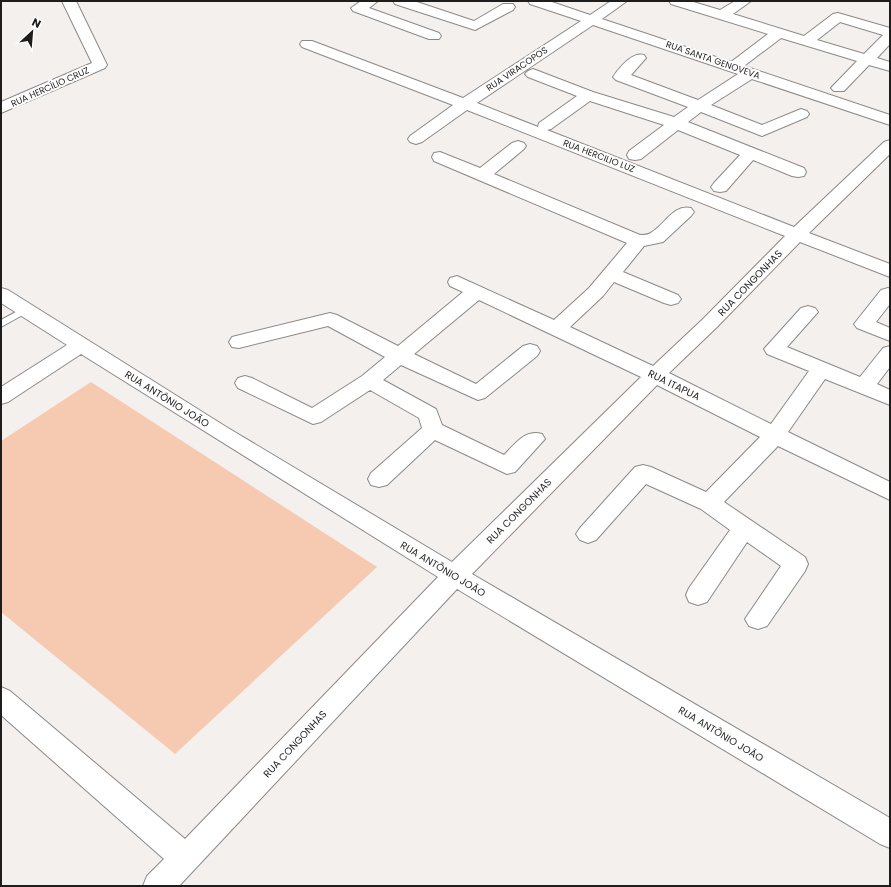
<svg xmlns="http://www.w3.org/2000/svg" width="891" height="887" viewBox="0 0 891 887" font-family="Poppins,sans-serif">
<style>
.green{fill:#f6cab0}
.lines{fill:none;stroke-linecap:round;stroke-linejoin:round}
.lane-casing{stroke:#8c8987;stroke-width:2}
.street-casing{stroke:#8c8987;stroke-width:2}
.lane{fill:#fff;fill-rule:evenodd}
.street{fill:#fff;fill-rule:evenodd}
.labels{text-anchor:middle;dominant-baseline:central;stroke-width:4;stroke-linejoin:round;paint-order:stroke}
.far-street-label{font-size:9px;fill:#1e1d1c;stroke:#fffefe}
.street-label{font-size:10px;fill:#1e1d1c;stroke:#fffefe}
</style>
<rect width="100%" height="100%" fill="#f3f0ee"/>
<path class="green" d="M 91,382 L 377,567 L 175,754 L 1,612 L 1,441 Z"/>
<g class="lines">
<defs>
<path id="lane" d="M 25,307 L 30,310 L 28,312 L 1,327 L 1,320 Z"/>
<g id="street">
<path d="M 62,1 L 76,1 L 107,65 L 105,68 L 1,113 L 1,102 L 92,63 Z"/>
<path d="M 361,1 L 378,1 L 369,8 L 439,33 L 441,36 L 439,39 L 429,39 L 353,11 L 351,8 Z"/>
<path d="M 393,1 L 414,1 L 474,21 L 503,4 L 513,4 L 515,7 L 513,10 L 475,30 L 395,4 Z"/>
<path d="M 528,1 L 549,1 L 590,15 L 611,1 L 627,1 L 602,19 L 731,62 L 768,34 L 671,4 L 669,1 L 690,1 L 720,10 L 735,1 L 751,1 L 733,14 L 804,36 L 833,14 L 838,13 L 890,28 L 890,44 L 877,58 L 890,62 L 890,71 L 869,65 L 844,91 L 834,91 L 831,88 L 857,61 L 781,38 L 744,66 L 890,115 L 890,125 L 752,79 L 711,105 L 762,125 L 801,109 L 807,111 L 809,114 L 807,117 L 762,136 L 701,112 L 688,122 L 804,168 L 806,172 L 804,176 L 798,177 L 792,176 L 753,160 L 726,191 L 720,192 L 714,191 L 711,187 L 714,183 L 740,155 L 678,130 L 641,159 L 635,160 L 629,159 L 627,155 L 629,151 L 664,125 L 590,101 L 551,129 L 547,130 L 794,227 L 884,142 L 890,140 L 890,154 L 809,233 L 890,264 L 890,277 L 800,242 L 717,327 L 669,373 L 771,424 L 809,371 L 767,354 L 764,349 L 801,308 L 808,306 L 815,308 L 818,312 L 787,347 L 860,377 L 883,348 L 890,346 L 890,367 L 877,384 L 890,390 L 890,405 L 825,379 L 788,432 L 890,482 L 890,500 L 778,446 L 724,502 L 805,557 L 808,564 L 805,571 L 767,626 L 758,629 L 749,626 L 745,619 L 781,566 L 747,542 L 707,602 L 698,605 L 689,602 L 686,595 L 689,588 L 730,530 L 701,509 L 646,484 L 596,540 L 588,543 L 580,540 L 576,534 L 580,528 L 635,467 L 643,465 L 651,467 L 706,492 L 760,437 L 657,385 L 472,574 L 890,818 L 890,848 L 880,844 L 457,589 L 179,886 L 143,886 L 147,876 L 164,859 L 1,715 L 1,687 L 10,691 L 185,839 L 438,577 L 81,354 L 8,402 L 1,404 L 1,387 L 67,345 L 1,303 L 1,288 L 8,290 L 228,428 L 452,562 L 641,377 L 479,300 L 414,354 L 476,384 L 523,346 L 530,344 L 537,346 L 540,351 L 537,356 L 485,398 L 478,400 L 401,365 L 383,380 L 436,409 L 442,425 L 504,455 C 515,444 525,429 542,434 L 545,439 L 515,472 L 507,474 L 435,440 L 387,485 L 379,487 L 371,485 L 368,479 L 371,473 L 422,428 L 419,418 L 370,390 L 321,422 L 313,424 L 238,388 L 235,383 L 238,378 L 245,376 L 252,378 L 312,408 L 362,376 L 385,357 L 328,326 L 239,348 L 232,347 L 229,342 L 232,337 L 330,313 L 337,315 L 398,346 L 463,292 L 450,286 L 448,282 L 450,278 L 457,276 L 554,320 L 589,288 L 627,243 L 434,161 L 432,157 L 434,153 L 440,152 L 480,168 L 512,143 L 518,141 L 524,143 L 526,146 L 524,149 L 494,174 L 640,235 C 644,235 649,235 652,232 C 665,224 674,204 691,208 L 694,212 L 691,216 L 663,242 L 644,246 L 623,272 L 678,295 L 681,299 L 678,303 L 671,305 L 664,303 L 614,282 L 603,296 L 570,327 L 653,366 L 703,319 L 785,236 L 467,110 L 422,142 L 416,144 L 410,142 L 408,139 L 410,136 L 453,105 L 302,47 L 300,44 L 302,41 L 312,41 L 463,98 L 581,21 L 530,4 ZM 840,22 L 883,35 L 864,54 L 817,40 ZM 593,25 L 738,74 L 698,100 L 631,75 L 646,58 L 644,55 C 632,52 620,67 613,77 L 616,80 L 688,107 L 674,117 L 593,92 L 533,69 L 528,71 L 525,74 L 528,77 L 577,96 L 539,123 L 538,127 L 477,103 Z"/>
<path d="M 888,288 L 890,289 L 890,304 L 876,322 L 890,328 L 890,341 L 857,328 L 854,324 L 881,290 Z"/>
</g>
</defs>
<use href="#lane" class="lane-casing"/>
<use href="#street" class="street-casing"/>
<use href="#lane" class="lane"/>
<use href="#street" class="street"/>
</g>
<g class="labels">
<g class="far-street-label">
<text transform="translate(713 60) rotate(19)">RUA SANTA GENOVEVA</text>
<text transform="translate(517 69) rotate(-34)">RUA VIRACOPOS</text>
<text transform="translate(50 87) rotate(-24)">RUA HERCÍLIO CRUZ</text>
<text transform="translate(599 156) rotate(21)">RUA HERCILIO LUZ</text>
</g>
<g class="street-label">
<text transform="translate(750 283) rotate(-46)">RUA CONGONHAS</text>
<text transform="translate(674 385) rotate(26)">RUA ITAPUA</text>
<text transform="translate(167 399) rotate(32)">RUA ANTÔNIO JOÃO</text>
<text transform="translate(519 511) rotate(-45)">RUA CONGONHAS</text>
<text transform="translate(443 569) rotate(31)">RUA ANTÔNIO JOÃO</text>
<text transform="translate(721 734) rotate(31)">RUA ANTÔNIO JOÃO</text>
<text transform="translate(295 744) rotate(-47)">RUA CONGONHAS</text>
</g>
</g>
<rect width="891" height="887" fill="none" stroke="#1e1d1c" stroke-width="4"/>
<g transform="translate(32 32) rotate(26)" stroke="#fffefe" stroke-width="3" paint-order="stroke">
<path d="M0-3L7 15L0 10L-7 15Z" fill="#1e1d1c"/>
<text y="-6" font-size="11" font-weight="bold" text-anchor="middle" fill="#1e1d1c">N</text>
</g>
</svg>
